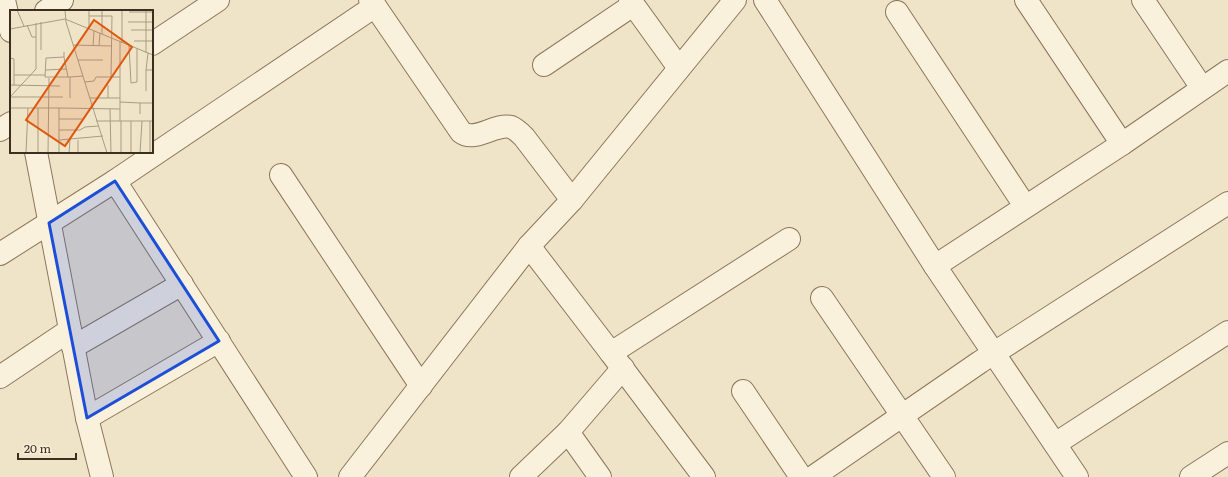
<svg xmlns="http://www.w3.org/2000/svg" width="1228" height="477" viewBox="0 0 1228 477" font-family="Literata,serif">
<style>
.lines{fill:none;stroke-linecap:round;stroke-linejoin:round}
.minor-casing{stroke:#8d765c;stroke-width:24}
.minor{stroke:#faf1dc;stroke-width:22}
.marked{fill:#1d4ed8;fill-opacity:0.2;stroke:#1d4ed8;stroke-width:3;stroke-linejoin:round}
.inset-road{fill:none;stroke:#a89b85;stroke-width:1}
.view{fill:#df570d;fill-opacity:0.15;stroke:#df570d;stroke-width:2}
.inset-edge{fill:none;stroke:#3d2e20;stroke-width:2}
</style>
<rect width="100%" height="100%" fill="#f0e4c8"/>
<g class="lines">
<defs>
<g id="minor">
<path d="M 4,0 L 11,31"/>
<path d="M 630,0 L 679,68"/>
<path d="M 765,0 L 935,266"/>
<path d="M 1026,0 L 1122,144"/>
<path d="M 1143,0 L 1202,88"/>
<path d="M 375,6 L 461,132 C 475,143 495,123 511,127 C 516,129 520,133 524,137 L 572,200"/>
<path d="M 46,11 L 62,0"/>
<path d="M 897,12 L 1025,206"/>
<path d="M 152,44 L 218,0"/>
<path d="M 544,65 L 633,5"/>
<path d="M 0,130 L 11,123"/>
<path d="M 36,152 L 87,418 L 102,477"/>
<path d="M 281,175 L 421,386"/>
<path d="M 115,181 L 306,477"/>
<path d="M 529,246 L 611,353 L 789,239"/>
<path d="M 0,254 L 115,181 L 375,6 L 370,0"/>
<path d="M 822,298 L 944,477"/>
<path d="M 73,347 L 182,284"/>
<path d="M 611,353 L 704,477"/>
<path d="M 0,377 L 70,330"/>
<path d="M 743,391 L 801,477"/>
<path d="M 87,418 L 219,341"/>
<path d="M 568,432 L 600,477"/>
<path d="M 1055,444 L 1228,332"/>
<path d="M 350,477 L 529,246 L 572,200 L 735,0"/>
<path d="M 521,477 L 568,432 L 623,368"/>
<path d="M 813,477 L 980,362 L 1228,203"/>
<path d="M 1077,477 L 935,266 L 1122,144 L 1228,71"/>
<path d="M 1191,477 L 1228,453"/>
</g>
</defs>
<use href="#minor" class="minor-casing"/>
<use href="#minor" class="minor"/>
</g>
<path class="marked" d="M 115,181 L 219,341 L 87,418 L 49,223 Z"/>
<g transform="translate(10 10)">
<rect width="143" height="143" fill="#f0e4c8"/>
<path class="inset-road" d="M 7,0 L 14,16M 55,0 L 56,12 L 97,143M 92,0 L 92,24M 136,0 L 136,43M 119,2 L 143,2M 79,6 L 102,6 L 101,67 L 110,67M 118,12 L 143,12M 17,15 L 22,27 L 26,27M 0,19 L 55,9 L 143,45M 79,19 L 79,0M 121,20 L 143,20M 124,31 L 143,31M 112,33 L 112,0M 63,35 L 101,36M 83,36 L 84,21M 89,36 L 90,23M 119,36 L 121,73 L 127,72 L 127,39M 31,40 L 31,12M 54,42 L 54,47 L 36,48 L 35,67 L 60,67M 138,43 L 136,60 L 143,60M 54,47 L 58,67M 0,48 L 4,49 L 4,75M 68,50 L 93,50M 36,60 L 56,59M 136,60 L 136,81M 4,65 L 35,65M 75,72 L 84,71 L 86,67 L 101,67M 0,75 L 50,76M 0,87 L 26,59 L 26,13M 0,87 L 53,87M 60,88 L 60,67 L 73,66M 80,88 L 110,88M 98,88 L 98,75M 110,92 L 110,32M 0,98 L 49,98 L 49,143M 49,98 L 110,99M 100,99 L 101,143M 130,104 L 130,93 L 143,93M 49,109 L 72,109M 86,111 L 143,111M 110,111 L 110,92 L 130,93M 111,111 L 111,143M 49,120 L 70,120 L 75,117 L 88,116M 49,130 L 93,126M 68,130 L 68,143M 16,143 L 18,98M 28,143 L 28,98M 38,143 L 39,68M 59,143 L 60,130M 121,143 L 121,111M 130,143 L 132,111M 140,143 L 140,111"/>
<path class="view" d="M 84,10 L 122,37 L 55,136 L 16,110 Z"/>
<rect width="143" height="143" class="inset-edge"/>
</g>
<path d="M18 453v6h58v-6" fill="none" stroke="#3d2e20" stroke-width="2"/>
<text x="24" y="453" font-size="12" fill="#3d2e20" stroke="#f7eed8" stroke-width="3" paint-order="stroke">20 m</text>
</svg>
